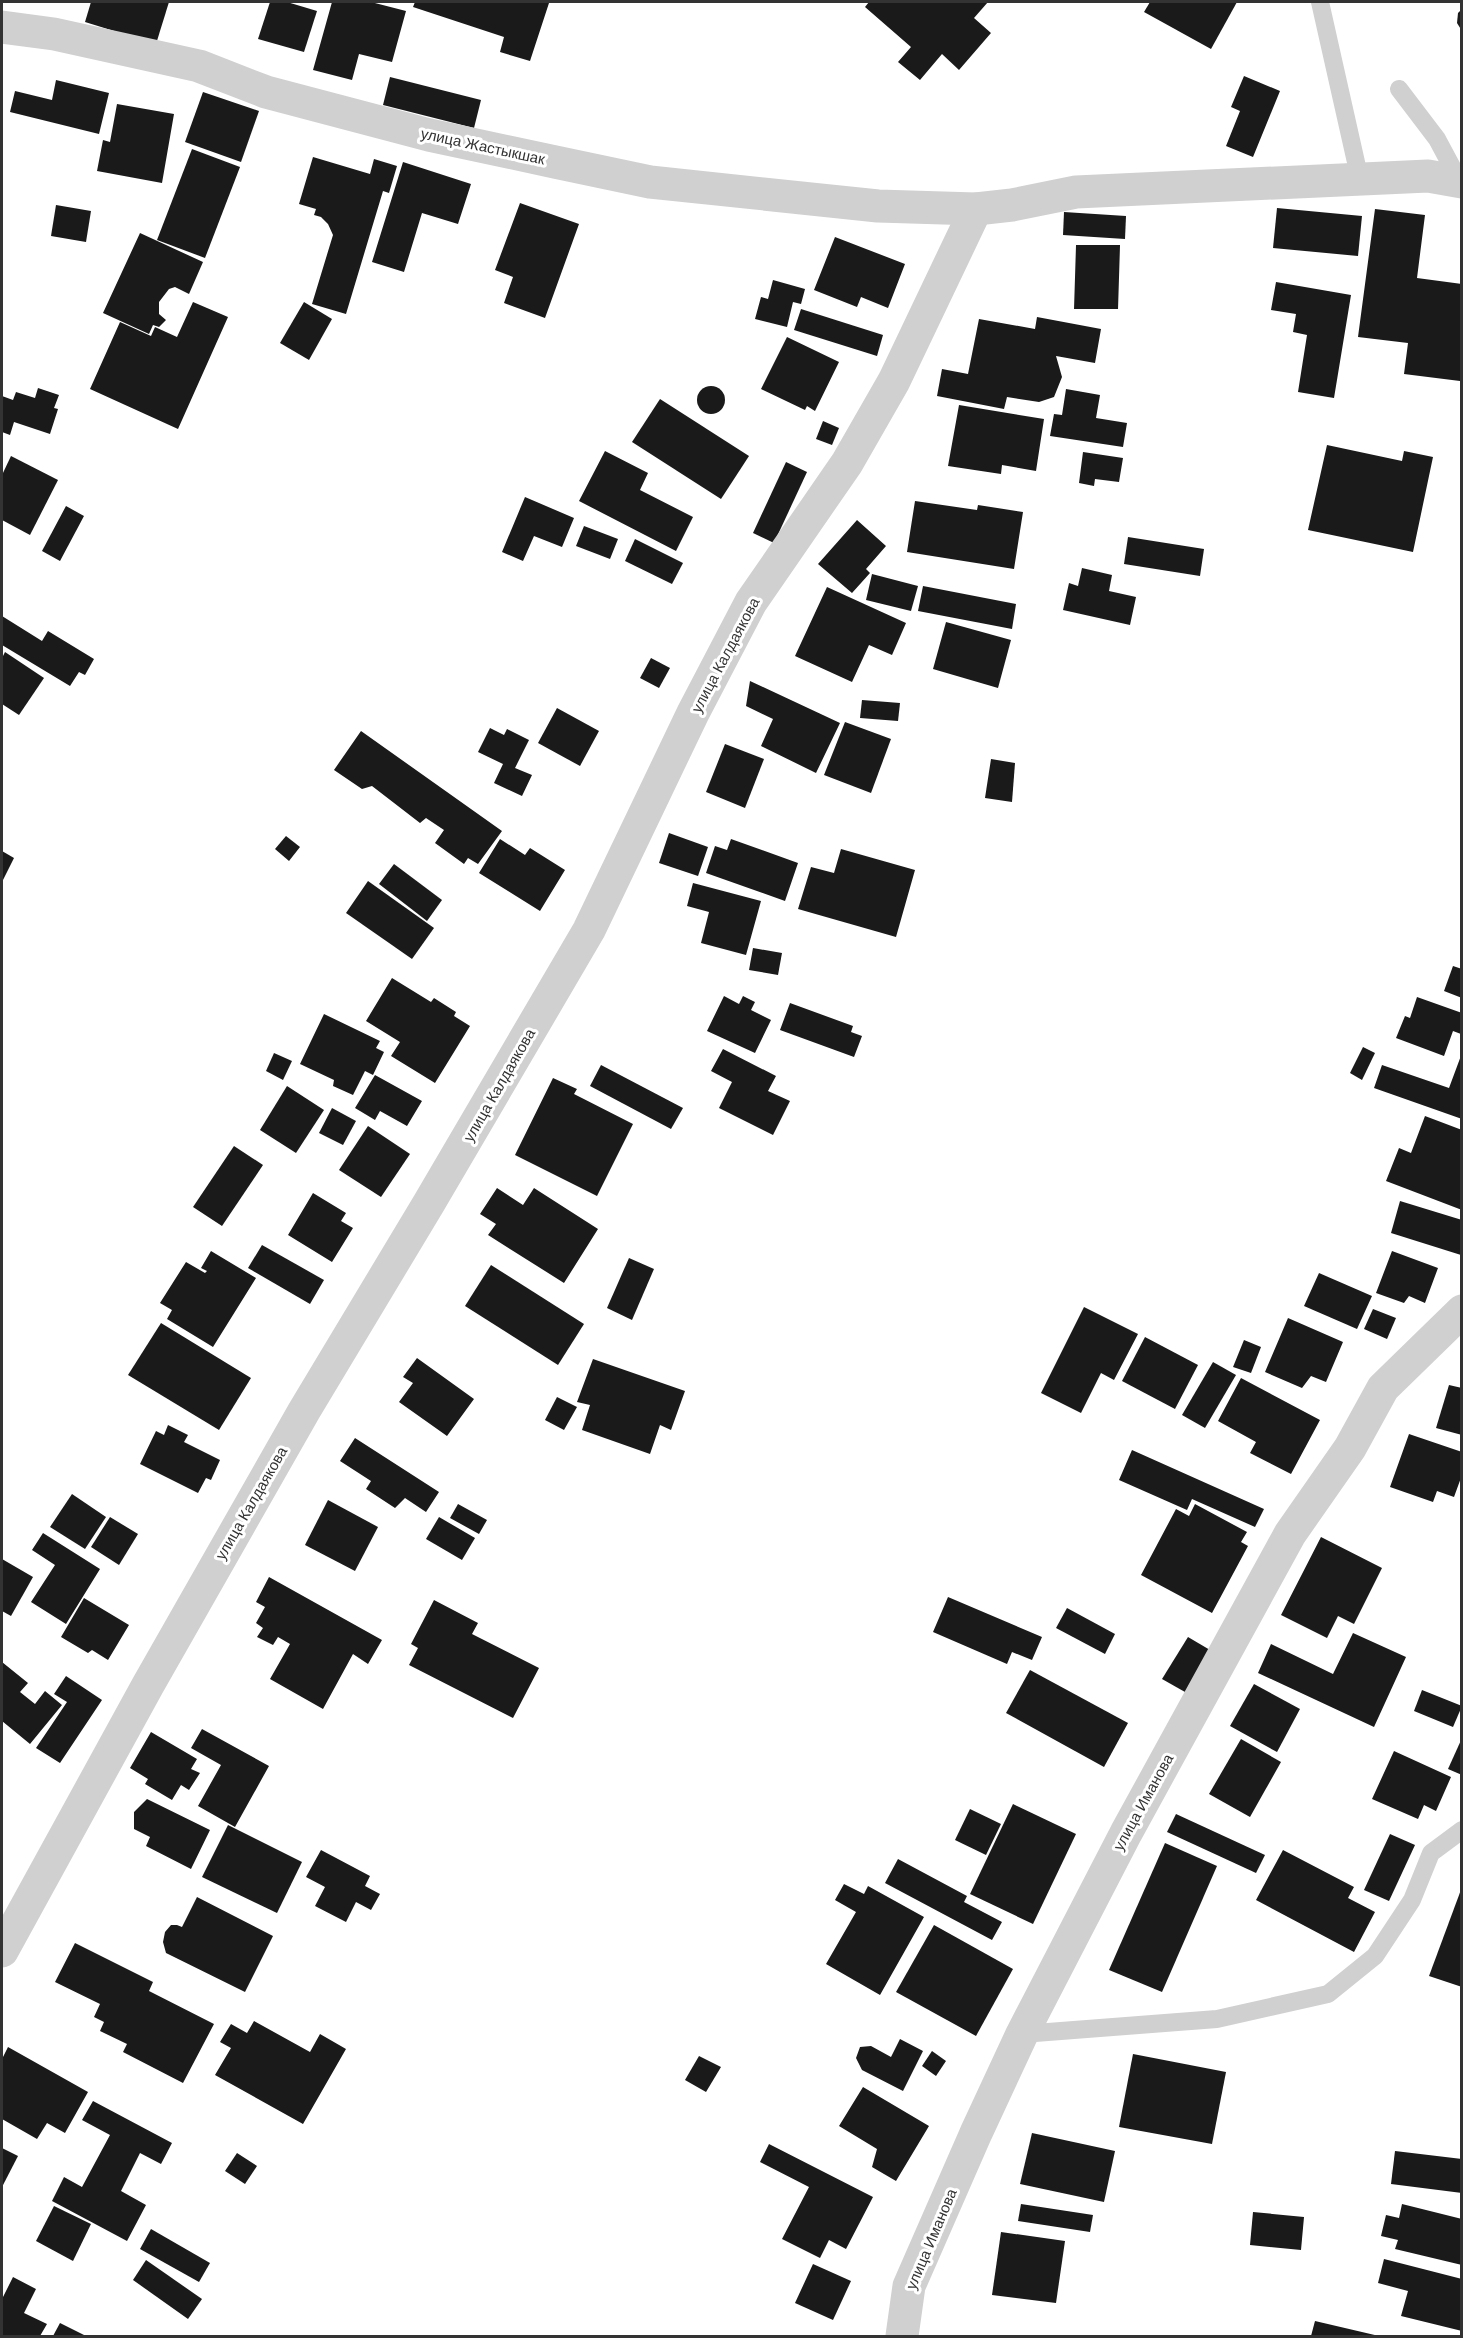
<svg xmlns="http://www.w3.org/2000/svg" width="1463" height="2338" viewBox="0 0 1463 2338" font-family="Helvetica,sans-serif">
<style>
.building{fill:#1a1a1a}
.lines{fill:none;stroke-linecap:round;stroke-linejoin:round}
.lane{stroke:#d0d0d0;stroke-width:18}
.street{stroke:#d0d0d0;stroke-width:33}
.labels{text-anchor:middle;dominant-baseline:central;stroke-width:6;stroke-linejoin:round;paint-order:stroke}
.street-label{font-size:15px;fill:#333;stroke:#fff}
</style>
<rect width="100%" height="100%" fill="#fff"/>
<g class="building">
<path d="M 91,2 L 169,2 L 156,44 L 85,22 Z"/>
<path d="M 270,2 L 287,2 L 317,11 L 304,52 L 258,39 Z"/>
<path d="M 332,2 L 371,2 L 406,11 L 392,62 L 359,54 L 352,80 L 313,70 Z"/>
<path d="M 415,2 L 548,2 L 549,3 L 530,61 L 500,52 L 504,37 L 413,7 Z"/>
<path d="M 869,2 L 988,2 L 974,18 L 991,33 L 959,70 L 942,54 L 920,80 L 898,62 L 911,47 L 865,7 Z"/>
<path d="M 1150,2 L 1237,2 L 1211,49 L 1144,12 Z"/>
<path d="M 1462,9 L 1462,31 L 1457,23 L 1458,13 Z"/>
<path d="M 1244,76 L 1280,91 L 1253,157 L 1226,146 L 1240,111 L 1231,107 Z"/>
<path d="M 390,77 L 481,100 L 474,128 L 383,105 Z"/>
<path d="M 56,80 L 109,93 L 99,134 L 10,112 L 15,91 L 52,100 Z"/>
<path d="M 203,92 L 259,111 L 241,162 L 185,142 Z"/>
<path d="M 117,104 L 174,114 L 162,183 L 97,171 L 103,140 L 110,142 Z"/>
<path d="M 192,149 L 240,167 L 205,258 L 157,240 Z"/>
<path d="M 313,157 L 370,174 L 374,159 L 397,166 L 389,193 L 383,191 L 346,314 L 312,304 L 333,235 L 328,224 L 321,217 L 314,215 L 316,209 L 299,204 Z"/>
<path d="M 403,162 L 471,184 L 458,224 L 422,213 L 404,272 L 372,262 Z"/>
<path d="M 520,203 L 579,224 L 545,318 L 504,303 L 513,277 L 495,270 Z"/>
<path d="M 56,205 L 91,211 L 86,242 L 51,236 Z"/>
<path d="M 1277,208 L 1362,216 L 1358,256 L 1273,248 Z"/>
<path d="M 1375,209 L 1425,215 L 1417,278 L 1462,284 L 1460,381 L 1404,374 L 1408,343 L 1358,337 Z"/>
<path d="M 1064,212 L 1126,216 L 1125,239 L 1063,235 Z"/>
<path d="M 140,233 L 203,262 L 189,294 L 175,287 L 169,289 L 159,302 L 159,314 L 166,320 L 159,327 L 153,325 L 149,334 L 103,313 Z"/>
<path d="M 835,237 L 905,264 L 888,308 L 861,297 L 857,307 L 814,290 Z"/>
<path d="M 1076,245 L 1120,245 L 1118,309 L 1074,309 Z"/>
<path d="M 773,280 L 805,289 L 801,304 L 793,302 L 787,327 L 755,319 L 761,297 L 768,299 Z"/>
<path d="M 1276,282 L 1351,295 L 1334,398 L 1298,392 L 1307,335 L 1293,332 L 1296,314 L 1271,310 Z"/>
<path d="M 193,302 L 228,317 L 178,429 L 90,389 L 120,322 L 151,336 L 155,327 L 177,337 Z"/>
<path d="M 304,302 L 332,319 L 309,360 L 280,343 Z"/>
<path d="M 801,309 L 883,335 L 877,356 L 794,330 Z"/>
<path d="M 1037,317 L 1101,329 L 1095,363 L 1056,356 L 1062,377 L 1054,397 L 1039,402 L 1007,397 L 1004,409 L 937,396 L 942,369 L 968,374 L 979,319 L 1035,329 Z"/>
<path d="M 787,337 L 839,362 L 815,411 L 807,406 L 805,410 L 761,389 Z"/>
<circle cx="711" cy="400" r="14"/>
<path d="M 38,388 L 59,395 L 54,408 L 58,409 L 50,434 L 14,422 L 10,435 L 2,432 L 2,396 L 13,400 L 16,392 L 35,398 Z"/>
<path d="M 1066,389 L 1100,395 L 1096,418 L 1127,423 L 1123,447 L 1050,436 L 1054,414 L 1062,415 Z"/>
<path d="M 660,399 L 749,456 L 721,499 L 632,442 Z"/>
<path d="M 959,405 L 1044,419 L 1036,471 L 1002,465 L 1001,474 L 948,466 Z"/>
<path d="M 823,421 L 839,428 L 832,445 L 816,439 Z"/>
<path d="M 1327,445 L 1402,461 L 1404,451 L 1433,457 L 1413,552 L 1308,530 Z"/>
<path d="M 605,451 L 648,473 L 640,490 L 693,517 L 676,551 L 579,501 Z"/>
<path d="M 1083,452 L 1123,458 L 1119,482 L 1095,479 L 1094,486 L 1079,483 Z"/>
<path d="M 11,456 L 58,480 L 30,535 L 2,520 L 2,475 Z"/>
<path d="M 786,462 L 807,472 L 774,543 L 753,533 Z"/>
<path d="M 525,497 L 574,518 L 562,547 L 534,536 L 523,561 L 502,552 Z"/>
<path d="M 915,501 L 977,510 L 978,505 L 1023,512 L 1014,569 L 907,552 Z"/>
<path d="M 66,506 L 84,516 L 60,561 L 42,551 Z"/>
<path d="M 857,520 L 886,546 L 866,569 L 870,573 L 852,593 L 818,564 Z"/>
<path d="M 584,526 L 618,539 L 610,559 L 576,546 Z"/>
<path d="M 1128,537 L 1204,549 L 1200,576 L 1124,564 Z"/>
<path d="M 635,539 L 683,563 L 672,584 L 625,561 Z"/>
<path d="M 1082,568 L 1112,575 L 1109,591 L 1136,597 L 1130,625 L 1063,610 L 1069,583 L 1078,586 Z"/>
<path d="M 872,574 L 918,586 L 911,611 L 866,600 Z"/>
<path d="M 923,586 L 1016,604 L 1012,629 L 918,611 Z"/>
<path d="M 827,587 L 906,623 L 892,655 L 869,645 L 852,682 L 795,656 Z"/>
<path d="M 2,616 L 42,641 L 48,631 L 94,659 L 85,675 L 79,672 L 70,686 L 2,645 Z"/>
<path d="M 946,622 L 1011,640 L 998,688 L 933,669 Z"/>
<path d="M 5,652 L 44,678 L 19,715 L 2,704 L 2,658 Z"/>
<path d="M 651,658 L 670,668 L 659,688 L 640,678 Z"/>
<path d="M 750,681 L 840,723 L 816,773 L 761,746 L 773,719 L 746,706 Z"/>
<path d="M 862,700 L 900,703 L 898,721 L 860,718 Z"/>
<path d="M 557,708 L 599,731 L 580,766 L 538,743 Z"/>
<path d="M 845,722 L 891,739 L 871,793 L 824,775 Z"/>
<path d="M 490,728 L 504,735 L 507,729 L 529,740 L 515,768 L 532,775 L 522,796 L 494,783 L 503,764 L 478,752 Z"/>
<path d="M 361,731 L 502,831 L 478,864 L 468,858 L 464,864 L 435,843 L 444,830 L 426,818 L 420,823 L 372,786 L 362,789 L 334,770 Z"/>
<path d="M 725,744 L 764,759 L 745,808 L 706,792 Z"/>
<path d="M 991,759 L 1015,763 L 1012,802 L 985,798 Z"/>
<path d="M 669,833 L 708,847 L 698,876 L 659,863 Z"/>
<path d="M 286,836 L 300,847 L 289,861 L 275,849 Z"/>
<path d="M 500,839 L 525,855 L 530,848 L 565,870 L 540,911 L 479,873 Z"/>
<path d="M 731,839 L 798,863 L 785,901 L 706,873 L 715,846 L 727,850 Z"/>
<path d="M 841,849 L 915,870 L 896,937 L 798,909 L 811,867 L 834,873 Z"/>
<path d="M 2,851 L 14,858 L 2,882 Z"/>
<path d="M 394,864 L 442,900 L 427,921 L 379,884 Z"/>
<path d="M 368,881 L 434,928 L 412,959 L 346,913 Z"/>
<path d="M 693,883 L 761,901 L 746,955 L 701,943 L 709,912 L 687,906 Z"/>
<path d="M 753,948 L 782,953 L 778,975 L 749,970 Z"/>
<path d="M 1453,966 L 1462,969 L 1462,998 L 1444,991 Z"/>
<path d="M 392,978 L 431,1002 L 434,998 L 456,1012 L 454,1016 L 470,1026 L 435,1083 L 391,1056 L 400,1042 L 366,1021 Z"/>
<path d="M 724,996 L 739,1004 L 743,996 L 755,1002 L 751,1010 L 771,1020 L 755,1053 L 707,1031 Z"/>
<path d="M 1417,997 L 1462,1013 L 1461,1034 L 1453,1031 L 1444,1056 L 1396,1038 L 1405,1016 L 1410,1018 Z"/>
<path d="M 790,1003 L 853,1026 L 851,1032 L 862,1036 L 854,1057 L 780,1030 Z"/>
<path d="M 324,1014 L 380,1041 L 376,1048 L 384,1052 L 373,1075 L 365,1071 L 353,1095 L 333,1086 L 334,1080 L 300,1064 Z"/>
<path d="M 1363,1047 L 1375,1053 L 1362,1080 L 1350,1073 Z"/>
<path d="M 723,1049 L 776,1076 L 768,1091 L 790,1101 L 773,1135 L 719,1108 L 732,1082 L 711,1071 Z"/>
<path d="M 274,1053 L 292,1061 L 283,1080 L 266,1071 Z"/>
<path d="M 1462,1053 L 1462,1119 L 1374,1088 L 1382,1065 L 1449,1088 Z"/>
<path d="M 601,1065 L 683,1108 L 671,1129 L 590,1086 Z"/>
<path d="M 375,1075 L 422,1101 L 407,1126 L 380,1111 L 375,1120 L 355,1108 Z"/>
<path d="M 553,1078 L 577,1089 L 574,1094 L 633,1124 L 597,1196 L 515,1155 Z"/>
<path d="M 287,1086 L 324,1110 L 296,1153 L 260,1130 Z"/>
<path d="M 332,1108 L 356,1121 L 343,1145 L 319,1133 Z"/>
<path d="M 1425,1116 L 1462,1130 L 1462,1210 L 1386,1181 L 1399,1148 L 1411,1153 Z"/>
<path d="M 368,1126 L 410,1154 L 381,1197 L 339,1170 Z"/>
<path d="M 234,1146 L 263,1165 L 222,1226 L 193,1207 Z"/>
<path d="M 497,1188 L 523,1205 L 534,1188 L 598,1229 L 564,1283 L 488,1235 L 496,1224 L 480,1214 Z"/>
<path d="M 313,1193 L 346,1213 L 341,1221 L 353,1228 L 332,1262 L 288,1235 Z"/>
<path d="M 1400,1201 L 1462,1220 L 1461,1255 L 1391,1233 Z"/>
<path d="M 262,1245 L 324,1280 L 310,1304 L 248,1268 Z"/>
<path d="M 211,1251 L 256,1278 L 213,1347 L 167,1319 L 172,1310 L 160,1303 L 186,1262 L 205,1273 L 207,1271 L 201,1268 Z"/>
<path d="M 1392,1251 L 1438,1268 L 1425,1303 L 1409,1296 L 1404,1303 L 1376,1293 Z"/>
<path d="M 629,1258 L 654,1269 L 632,1320 L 607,1308 Z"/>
<path d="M 491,1265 L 584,1324 L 558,1365 L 465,1306 Z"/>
<path d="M 1319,1273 L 1372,1296 L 1357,1329 L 1304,1306 Z"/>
<path d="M 1084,1307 L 1138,1334 L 1114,1380 L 1101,1373 L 1081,1413 L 1041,1393 Z"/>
<path d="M 1373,1309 L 1396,1318 L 1387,1339 L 1364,1329 Z"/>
<path d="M 1288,1318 L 1343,1342 L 1326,1382 L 1311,1376 L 1302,1388 L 1265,1372 Z"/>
<path d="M 161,1323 L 251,1378 L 219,1430 L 128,1375 Z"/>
<path d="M 1145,1337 L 1198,1365 L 1175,1409 L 1122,1381 Z"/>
<path d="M 1244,1340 L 1261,1347 L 1251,1373 L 1233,1367 Z"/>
<path d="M 417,1358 L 474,1399 L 447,1436 L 399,1402 L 413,1383 L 403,1377 Z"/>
<path d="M 593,1359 L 685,1391 L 671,1430 L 660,1425 L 650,1454 L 582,1430 L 590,1405 L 577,1402 Z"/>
<path d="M 1213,1362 L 1236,1375 L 1205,1428 L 1182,1415 Z"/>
<path d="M 1241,1378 L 1320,1420 L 1291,1474 L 1250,1453 L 1256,1442 L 1218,1421 Z"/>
<path d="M 1449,1385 L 1462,1388 L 1462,1435 L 1436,1428 Z"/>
<path d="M 557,1397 L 577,1407 L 564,1430 L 545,1420 Z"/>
<path d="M 168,1425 L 188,1435 L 184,1442 L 220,1460 L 211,1480 L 206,1478 L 198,1493 L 140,1464 L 156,1431 L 164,1435 Z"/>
<path d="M 1409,1434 L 1462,1452 L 1462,1475 L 1454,1497 L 1437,1491 L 1433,1502 L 1390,1487 Z"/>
<path d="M 355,1438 L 439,1492 L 426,1512 L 405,1498 L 395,1508 L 366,1489 L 371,1481 L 340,1461 Z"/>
<path d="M 1132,1450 L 1264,1509 L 1255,1527 L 1192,1499 L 1187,1510 L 1119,1480 Z"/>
<path d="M 72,1494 L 106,1517 L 85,1549 L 50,1527 Z"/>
<path d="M 328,1500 L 378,1527 L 355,1571 L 305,1545 Z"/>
<path d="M 458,1504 L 487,1520 L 479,1534 L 450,1518 Z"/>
<path d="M 1195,1504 L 1247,1532 L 1241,1542 L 1248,1546 L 1212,1613 L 1141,1575 L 1176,1509 L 1189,1516 Z"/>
<path d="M 110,1517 L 138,1534 L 119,1565 L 91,1547 Z"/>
<path d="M 439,1517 L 475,1538 L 462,1560 L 426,1539 Z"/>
<path d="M 43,1533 L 100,1569 L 66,1624 L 31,1602 L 55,1565 L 32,1550 Z"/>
<path d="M 1321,1537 L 1382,1568 L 1354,1624 L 1338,1616 L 1327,1638 L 1281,1615 Z"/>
<path d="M 2,1559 L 33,1577 L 11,1616 L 2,1611 Z"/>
<path d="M 269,1577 L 382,1640 L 368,1664 L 353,1654 L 323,1709 L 270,1679 L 290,1644 L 278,1637 L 273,1645 L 257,1637 L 263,1628 L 256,1623 L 265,1607 L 256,1602 Z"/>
<path d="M 948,1597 L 1042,1637 L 1032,1660 L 1012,1652 L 1007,1664 L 933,1632 Z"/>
<path d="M 84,1598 L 129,1625 L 108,1660 L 92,1650 L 88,1653 L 61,1637 Z"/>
<path d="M 434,1600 L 478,1623 L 472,1634 L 539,1668 L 513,1718 L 409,1665 L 418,1648 L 411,1644 Z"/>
<path d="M 1067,1608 L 1115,1634 L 1105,1654 L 1056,1628 Z"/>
<path d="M 1353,1633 L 1406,1657 L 1374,1727 L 1258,1673 L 1271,1644 L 1333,1674 Z"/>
<path d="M 1188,1637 L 1210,1650 L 1185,1692 L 1162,1679 Z"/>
<path d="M 2,1662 L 28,1683 L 20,1692 L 35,1704 L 45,1691 L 62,1705 L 30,1744 L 2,1721 Z"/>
<path d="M 1030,1670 L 1128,1723 L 1104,1767 L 1006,1713 Z"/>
<path d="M 66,1676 L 102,1700 L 60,1763 L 36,1748 L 67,1702 L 54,1694 Z"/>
<path d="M 1254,1684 L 1300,1709 L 1277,1752 L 1230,1726 Z"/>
<path d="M 1422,1690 L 1462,1706 L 1453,1727 L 1414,1711 Z"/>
<path d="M 202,1729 L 269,1766 L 235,1827 L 198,1806 L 221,1765 L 191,1748 Z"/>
<path d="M 151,1732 L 197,1759 L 191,1769 L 200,1773 L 189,1790 L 181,1785 L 172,1800 L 145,1784 L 148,1779 L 130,1768 Z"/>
<path d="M 1462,1738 L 1462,1775 L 1448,1769 Z"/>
<path d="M 1241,1739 L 1281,1762 L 1250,1817 L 1209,1794 Z"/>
<path d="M 1394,1751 L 1451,1777 L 1436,1811 L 1424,1805 L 1418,1819 L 1372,1799 Z"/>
<path d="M 147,1799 L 210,1830 L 191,1869 L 146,1846 L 150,1837 L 134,1829 L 134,1812 Z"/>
<path d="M 1013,1804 L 1076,1834 L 1033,1924 L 970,1894 Z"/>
<path d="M 970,1809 L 1001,1824 L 986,1855 L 955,1840 Z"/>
<path d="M 1176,1814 L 1265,1855 L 1256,1873 L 1167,1832 Z"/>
<path d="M 228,1825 L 302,1862 L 277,1913 L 202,1877 Z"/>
<path d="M 1390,1834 L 1415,1845 L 1389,1901 L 1364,1890 Z"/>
<path d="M 1165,1843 L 1217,1866 L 1162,1992 L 1109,1970 Z"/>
<path d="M 321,1850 L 370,1876 L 365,1886 L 380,1894 L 371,1910 L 356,1902 L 346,1922 L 315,1906 L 325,1887 L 306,1877 Z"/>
<path d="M 1283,1850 L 1354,1887 L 1348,1898 L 1375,1912 L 1354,1952 L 1256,1900 Z"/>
<path d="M 898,1859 L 967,1896 L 964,1902 L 1002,1922 L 992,1940 L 885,1883 Z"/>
<path d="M 844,1884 L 864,1894 L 868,1886 L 924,1917 L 880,1995 L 826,1964 L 856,1912 L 835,1900 Z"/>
<path d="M 1462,1887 L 1462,1987 L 1429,1976 Z"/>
<path d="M 197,1897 L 273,1936 L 245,1992 L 166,1953 L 163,1942 L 165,1932 L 171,1925 L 177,1925 L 182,1927 Z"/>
<path d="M 934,1925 L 1013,1969 L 976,2036 L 896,1992 Z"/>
<path d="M 75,1943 L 153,1982 L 149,1991 L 214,2024 L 183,2083 L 123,2052 L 127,2044 L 100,2031 L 104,2022 L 94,2017 L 100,2004 L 55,1982 Z"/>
<path d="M 254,2021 L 310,2052 L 320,2034 L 346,2049 L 303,2124 L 215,2075 L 231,2048 L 220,2042 L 231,2024 L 247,2033 Z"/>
<path d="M 900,2039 L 923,2051 L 903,2091 L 862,2070 L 856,2058 L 860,2047 L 871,2046 L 891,2057 Z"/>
<path d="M 8,2047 L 88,2092 L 65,2133 L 47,2123 L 37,2139 L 2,2119 L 2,2059 Z"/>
<path d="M 932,2051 L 946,2061 L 936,2076 L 922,2066 Z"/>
<path d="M 1133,2054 L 1226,2072 L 1212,2144 L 1119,2127 Z"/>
<path d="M 699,2056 L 721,2067 L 706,2092 L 685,2080 Z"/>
<path d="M 863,2087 L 929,2126 L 896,2181 L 872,2167 L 877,2149 L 839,2126 Z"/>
<path d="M 93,2101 L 172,2143 L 161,2164 L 140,2153 L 121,2191 L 146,2205 L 127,2241 L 52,2201 L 64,2177 L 82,2187 L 110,2135 L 82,2120 Z"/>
<path d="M 1032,2133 L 1115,2151 L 1104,2202 L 1020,2184 Z"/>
<path d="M 769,2144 L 873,2197 L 846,2249 L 829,2240 L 820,2258 L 782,2239 L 809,2187 L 760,2162 Z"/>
<path d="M 2,2148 L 18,2156 L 2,2187 Z"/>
<path d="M 1395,2151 L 1462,2159 L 1462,2193 L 1391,2184 Z"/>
<path d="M 237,2153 L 257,2166 L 245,2184 L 225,2171 Z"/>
<path d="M 1021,2204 L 1093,2215 L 1090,2232 L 1018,2221 Z"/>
<path d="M 1402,2204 L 1462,2219 L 1462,2265 L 1395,2249 L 1398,2240 L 1381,2236 L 1386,2215 L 1399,2218 Z"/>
<path d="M 54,2206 L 91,2224 L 73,2261 L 36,2241 Z"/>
<path d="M 1253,2212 L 1304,2217 L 1301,2250 L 1250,2245 Z"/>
<path d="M 151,2229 L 210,2263 L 199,2282 L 140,2249 Z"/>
<path d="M 1001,2232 L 1065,2241 L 1056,2303 L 992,2295 Z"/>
<path d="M 1384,2259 L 1462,2279 L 1462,2331 L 1401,2316 L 1408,2291 L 1378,2283 Z"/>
<path d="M 146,2260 L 202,2299 L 188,2319 L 133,2280 Z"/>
<path d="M 813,2264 L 851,2281 L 833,2320 L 795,2303 Z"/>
<path d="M 13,2277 L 36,2289 L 24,2313 L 47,2324 L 40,2336 L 2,2336 L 2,2299 Z"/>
<path d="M 1315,2321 L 1379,2336 L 1311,2336 Z"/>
<path d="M 60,2323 L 86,2336 L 53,2336 Z"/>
</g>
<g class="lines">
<g class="lane">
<path d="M 1320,2 L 1360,180"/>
<path d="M 1399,89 L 1437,139 L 1460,182"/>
<path d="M 1022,2034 L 1217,2019 L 1328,1994 L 1375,1956 L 1412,1900 L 1431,1853 L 1462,1830"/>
</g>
<g class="street">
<path d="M 2,27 L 54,34 L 199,66 L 266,92 L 429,135 L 555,162 L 650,182 L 878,206 L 976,209 L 1012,205 L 1076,192 L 1428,176 L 1462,182"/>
<path d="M 2,1951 L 148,1685 L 304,1411 L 429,1203 L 589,930 L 693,713 L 751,602 L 847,463 L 894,381 L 976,209"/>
<path d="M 902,2336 L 909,2286 L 976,2133 L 1022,2034 L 1126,1833 L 1290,1534 L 1350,1448 L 1383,1388 L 1462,1311"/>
</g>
</g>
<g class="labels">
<g class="street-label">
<text transform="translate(483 146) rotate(12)">улица Жастыкшак</text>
<text transform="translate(725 655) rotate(-62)">улица Калдаякова</text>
<text transform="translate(499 1085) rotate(-60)">улица Калдаякова</text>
<text transform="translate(251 1503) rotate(-60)">улица Калдаякова</text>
<text transform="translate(1143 1802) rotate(-61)">улица Иманова</text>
<text transform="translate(931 2239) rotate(-67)">улица Иманова</text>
</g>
</g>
<rect width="1463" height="2338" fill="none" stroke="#333333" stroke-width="6"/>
</svg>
